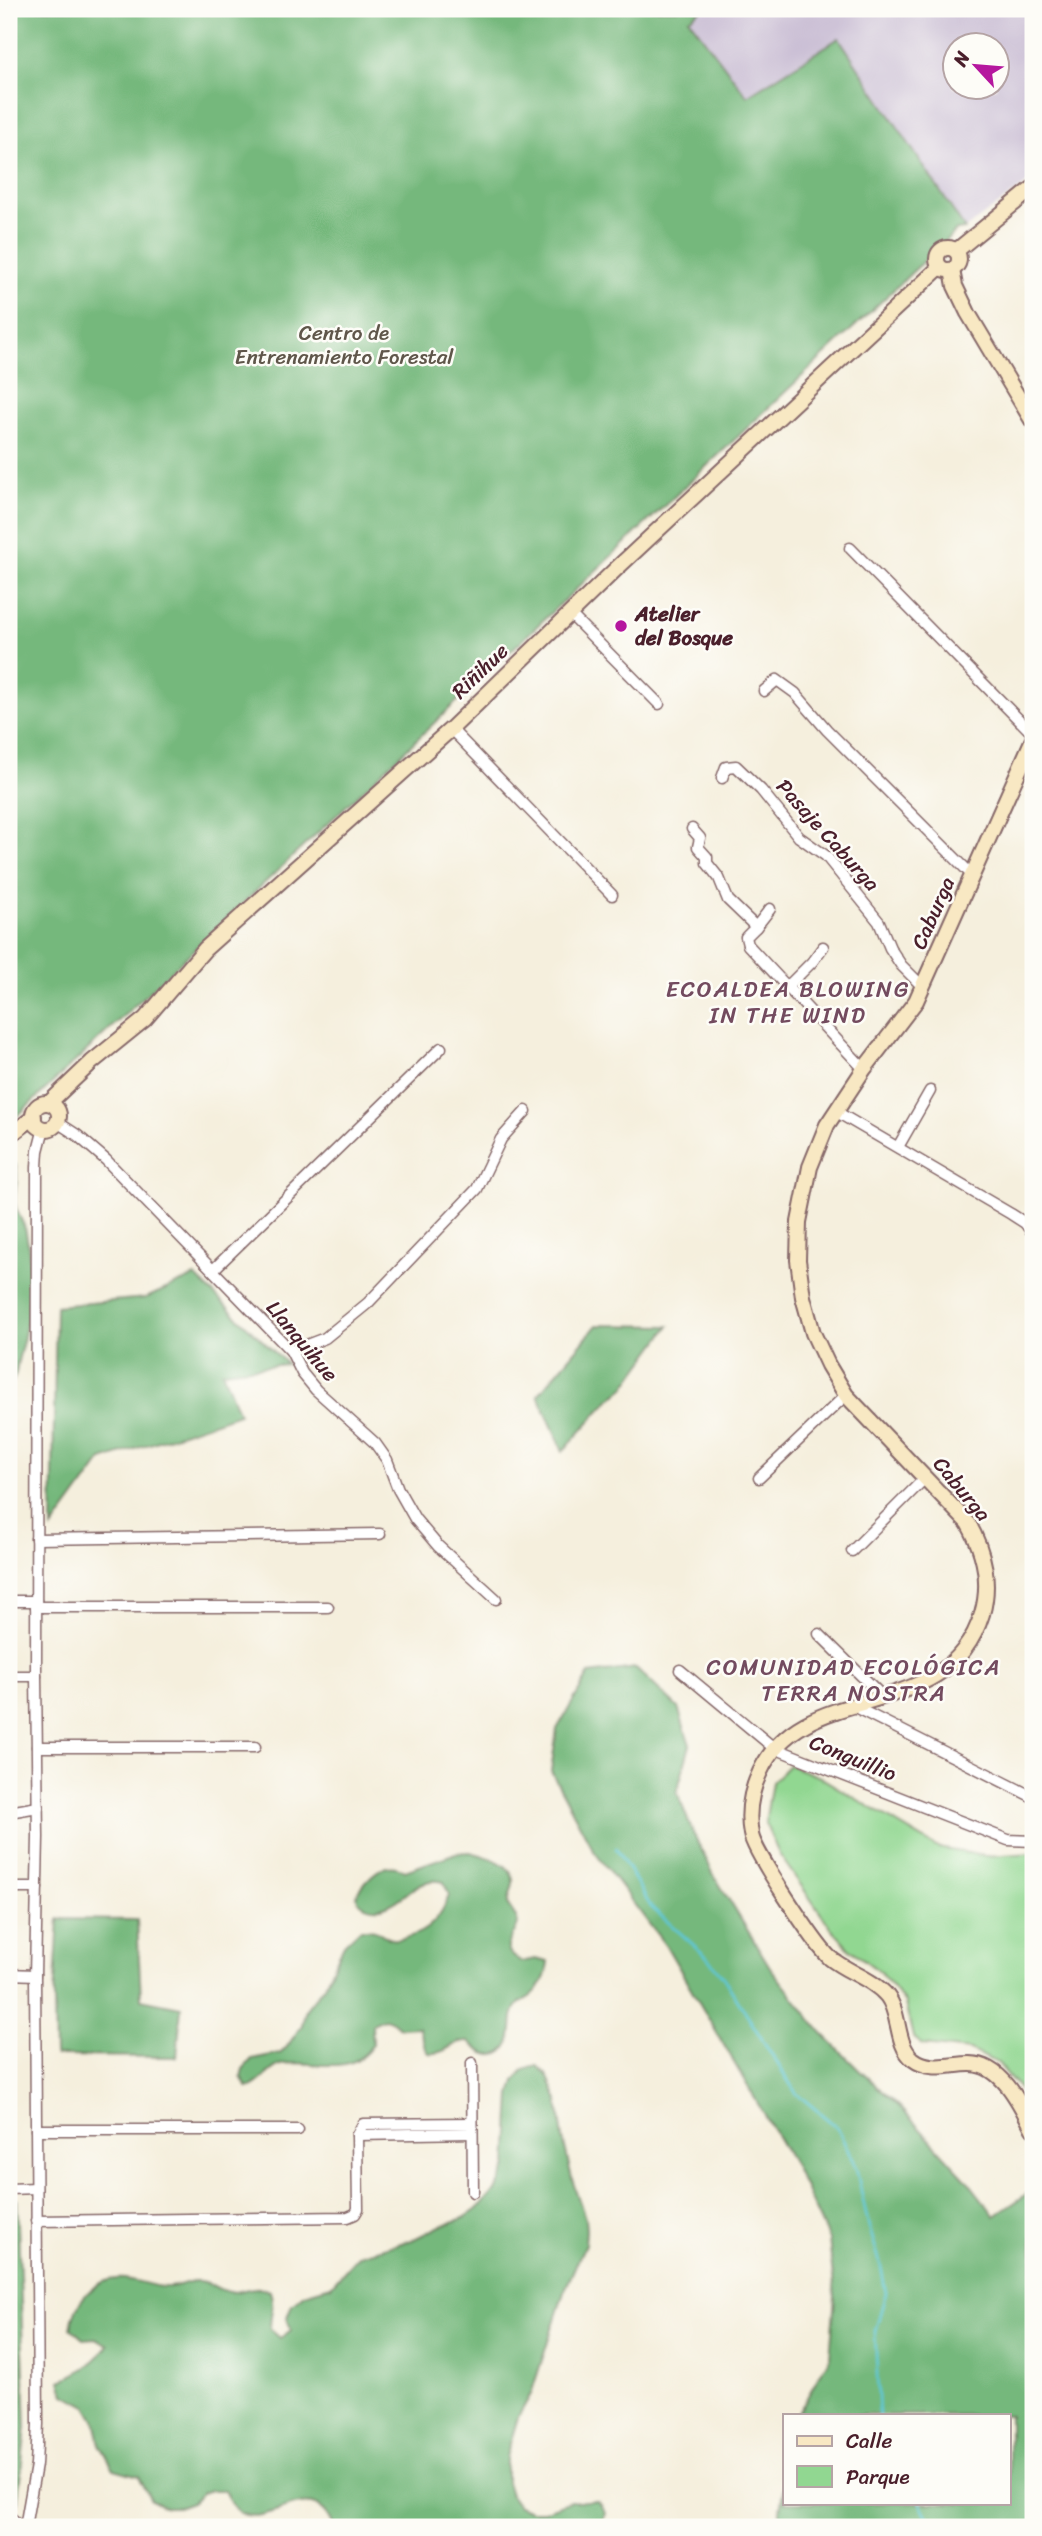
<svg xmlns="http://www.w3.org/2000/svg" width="1042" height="2536" viewBox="0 0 1042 2536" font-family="Sriracha,sans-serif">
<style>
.industrial{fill:#cbbfd5;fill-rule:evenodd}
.green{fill:#91d791;stroke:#6e7b5e;stroke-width:2}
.forest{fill:#74b87b;stroke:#5f6c53;stroke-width:2}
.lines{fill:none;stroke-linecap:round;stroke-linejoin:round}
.stream{stroke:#5ec8d8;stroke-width:2.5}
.street-casing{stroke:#866869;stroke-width:13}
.secondary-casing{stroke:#866869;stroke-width:18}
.street{stroke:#fff;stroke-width:10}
.secondary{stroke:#f8e8c3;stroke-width:14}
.poi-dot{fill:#b5179e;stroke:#fdfcf7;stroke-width:2.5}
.labels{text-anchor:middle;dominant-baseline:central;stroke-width:5;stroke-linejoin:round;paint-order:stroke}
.park-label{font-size:21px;fill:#5f564a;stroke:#fdfcf7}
.poi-label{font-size:21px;font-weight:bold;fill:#4a1f2b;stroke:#fdfcf7;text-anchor:start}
.street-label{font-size:21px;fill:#4a1f2b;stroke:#fdfcf7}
.neighbourhood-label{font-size:23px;letter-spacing:2px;fill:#734b5f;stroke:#fdfcf7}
</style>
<rect width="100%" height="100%" fill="#fdfcf7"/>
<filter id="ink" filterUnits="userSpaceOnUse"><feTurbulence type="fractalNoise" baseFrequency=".0143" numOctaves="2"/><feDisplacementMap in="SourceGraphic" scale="14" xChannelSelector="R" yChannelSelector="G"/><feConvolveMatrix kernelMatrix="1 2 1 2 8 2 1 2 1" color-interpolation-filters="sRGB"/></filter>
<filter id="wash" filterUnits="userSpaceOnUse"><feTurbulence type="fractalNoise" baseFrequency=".00686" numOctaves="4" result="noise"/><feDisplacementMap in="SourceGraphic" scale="28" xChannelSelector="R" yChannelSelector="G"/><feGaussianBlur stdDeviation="1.57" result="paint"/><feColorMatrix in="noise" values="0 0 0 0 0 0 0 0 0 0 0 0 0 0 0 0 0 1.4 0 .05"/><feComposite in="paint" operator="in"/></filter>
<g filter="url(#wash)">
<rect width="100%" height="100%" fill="#f5efdd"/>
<path class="industrial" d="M 703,9 L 1033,9 L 1033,179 L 965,229 L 839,39 L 746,96 L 688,19 ZM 954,46 L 996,46 L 996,88 L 954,88 Z"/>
<path class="green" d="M 789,1765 L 820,1777 L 938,1848 L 986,1856 L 1033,1853 L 1033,2106 L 998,2063 L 970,2050 L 923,2045 L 913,2037 L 905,2003 L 880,1972 L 850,1949 L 831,1928 L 779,1854 L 765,1823 L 772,1782 Z"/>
<g class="forest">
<path d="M 9,9 L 702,9 L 689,19 L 747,96 L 839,38 L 965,229 L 957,230 L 9,1124 Z"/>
<path d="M 9,1162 L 15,1164 C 20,1180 14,1187 15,1202 C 15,1212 24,1221 26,1232 C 34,1275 30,1319 18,1361 C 16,1370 17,1378 9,1385 Z"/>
<path d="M 195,1276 L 287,1364 L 222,1371 L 239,1414 L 102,1460 L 52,1529 L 56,1306 L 146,1298 Z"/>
<path d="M 597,1325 L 669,1326 L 624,1388 L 609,1400 L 563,1451 L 538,1395 Z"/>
<path d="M 636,1668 L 678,1708 L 690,1745 L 677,1792 L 693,1833 L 715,1877 L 770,1967 L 821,2032 L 859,2070 L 900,2107 L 967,2180 L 995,2216 L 1033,2190 L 1033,2527 L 781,2527 L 780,2510 L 785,2481 L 785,2503 L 1009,2503 L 1009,2415 L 797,2415 L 830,2357 L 835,2296 L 829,2240 L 796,2169 L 668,1949 L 594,1851 L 551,1771 L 557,1729 L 589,1674 Z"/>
<path d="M 470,1852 C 485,1856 515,1863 513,1883 C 512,1891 508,1897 508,1905 L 516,1917 L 518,1924 C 512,1943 497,1946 521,1962 L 535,1959 L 548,1962 C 547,1975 542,1987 531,1996 C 527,1999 521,2001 518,2005 C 509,2017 515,2031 509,2043 C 499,2064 480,2054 469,2041 C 453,2040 446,2055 429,2053 L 425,2047 L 419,2027 L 400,2028 C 390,2019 383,2015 372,2025 L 373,2044 C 351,2079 315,2059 283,2064 C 268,2068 263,2083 248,2088 L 241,2077 L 243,2069 L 252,2059 L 281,2053 L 286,2048 L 302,2025 L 306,2009 L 324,1986 L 344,1944 L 360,1929 C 381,1928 376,1933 391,1939 C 397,1940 402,1938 408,1937 C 430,1931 442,1916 449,1895 L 444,1882 C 419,1875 408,1897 389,1905 C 378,1911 361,1909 356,1896 C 366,1879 384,1857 405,1871 L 456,1853 Z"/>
<path d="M 59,1919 L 137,1920 L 141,1999 L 181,2007 L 177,2057 L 55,2056 L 54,1997 Z"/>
<path d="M 537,2066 L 547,2075 L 558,2100 L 563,2139 L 572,2179 L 585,2218 L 586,2230 L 585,2244 L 564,2292 L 531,2394 L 518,2417 L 506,2457 L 506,2482 L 510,2495 L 518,2506 L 530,2511 L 544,2511 L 570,2501 L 597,2501 L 605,2512 L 602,2525 L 598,2527 L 467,2527 L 464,2525 L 453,2527 L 334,2527 C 314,2475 271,2528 240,2513 C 232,2508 228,2498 224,2490 L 211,2490 L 202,2493 L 192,2502 L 178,2507 L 165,2507 L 151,2500 L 139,2476 L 114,2469 L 100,2444 L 95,2419 L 88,2407 L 65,2394 L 61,2381 C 79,2373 97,2362 108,2345 L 96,2338 L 83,2339 L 71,2328 C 74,2302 95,2276 125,2279 C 138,2280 154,2288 167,2287 C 181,2287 190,2278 204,2282 C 213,2284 219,2291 229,2292 C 246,2293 251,2283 270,2291 C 275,2305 270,2315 270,2329 L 280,2338 L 291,2330 L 287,2317 L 292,2304 L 304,2294 L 331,2286 L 359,2255 L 412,2240 L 438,2227 L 464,2218 L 476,2210 L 496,2191 L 507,2166 L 511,2095 L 515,2081 L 523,2070 Z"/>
<path d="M 9,2199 L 17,2199 L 26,2427 L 17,2505 L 9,2497 Z"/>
</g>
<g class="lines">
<g class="stream">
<path d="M 616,1848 L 651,1907 L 706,1956 L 723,1977 L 796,2093 L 837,2127 L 856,2168 L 869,2227 L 880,2262 L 886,2293 L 875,2331 L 879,2415"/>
<path d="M 920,2503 L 933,2527"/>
</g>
</g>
</g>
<g filter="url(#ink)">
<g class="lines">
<defs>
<g id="street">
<path d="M 850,548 L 1033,734"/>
<path d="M 570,614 L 659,704"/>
<path d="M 764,691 L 777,680 L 795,693 L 827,730 L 972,875"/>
<path d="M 451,729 L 612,895"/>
<path d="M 722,778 L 726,767 L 736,766 L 761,790 L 799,837 L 826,856 L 879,922 L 890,948 L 901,965 L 923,987"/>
<path d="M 692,829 L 700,838 L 698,847 L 707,857 L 707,863 L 719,878 L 728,900 L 756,927 L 746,937 L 748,945 L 864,1069"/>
<path d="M 756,927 L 770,909"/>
<path d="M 786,988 L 812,962 L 823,947"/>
<path d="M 835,1111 L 1011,1214 L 1025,1223 L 1033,1234"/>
<path d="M 57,1122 L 77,1135 L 106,1160 L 291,1351 L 302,1373 L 316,1390 L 375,1443 L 387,1460 L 398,1489 L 415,1519 L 438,1546 L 496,1599"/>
<path d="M 898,1147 L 930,1091"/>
<path d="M 213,1270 L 441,1048"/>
<path d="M 291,1351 L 325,1338 L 368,1303 L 477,1189 L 501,1139 L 526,1111"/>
<path d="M 759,1478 L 846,1395"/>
<path d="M 36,1539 L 380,1534"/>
<path d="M 852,1551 L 926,1477"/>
<path d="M 9,1601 L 36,1601"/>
<path d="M 36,1607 L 328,1607"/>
<path d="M 819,1634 L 883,1697"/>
<path d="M 680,1670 L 774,1748 L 1008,1840 L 1033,1841"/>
<path d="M 9,1676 L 36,1676"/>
<path d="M 853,1706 L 1033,1797"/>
<path d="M 37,1747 L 255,1747"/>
<path d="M 9,1812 L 38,1807"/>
<path d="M 9,1888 L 37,1888"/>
<path d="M 9,1974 L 35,1975"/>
<path d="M 472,2063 L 473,2192"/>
<path d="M 36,2130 L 298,2130"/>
<path d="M 357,2135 L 472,2133"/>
<path d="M 9,2189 L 36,2188"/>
<path d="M 36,2221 L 348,2217 L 355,2214 L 358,2209 L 357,2135 L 363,2124 L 472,2123"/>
<path d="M 9,2516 L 21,2527"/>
<path d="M 25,2527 L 36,2465 L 38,2424 L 35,1975 L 38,1837 L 36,1676 L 37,1167 L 38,1151 L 44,1128"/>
</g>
<g id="secondary">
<circle cx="948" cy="259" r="11"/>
<path d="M 956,251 L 1033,188"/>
<path d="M 952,270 L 955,286 L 968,313 L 1033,422"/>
<path d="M 1033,739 L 916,1001 L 864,1069 L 827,1125 L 810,1167 L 799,1222 L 798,1260 L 803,1297 L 813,1333 L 828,1365 L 846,1395 L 968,1523 C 984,1551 991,1583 982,1614 C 947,1728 804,1675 760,1772 C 751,1791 747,1813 751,1834 C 753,1851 816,1945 830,1958 C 847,1972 873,1979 887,1996 C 901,2014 895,2044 913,2059 C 930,2072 951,2064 970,2064 C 1002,2064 1021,2105 1033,2129"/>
<path d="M 49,1103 L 92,1062 L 145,1019 L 205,949 L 451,729 L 616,569 L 940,267"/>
<circle cx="46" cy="1116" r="13"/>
<path d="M 9,1136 L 34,1117"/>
</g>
</defs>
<use href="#street" class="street-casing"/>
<use href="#secondary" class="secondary-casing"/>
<use href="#street" class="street"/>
<use href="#secondary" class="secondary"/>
</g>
</g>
<circle class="poi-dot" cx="621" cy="626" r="7"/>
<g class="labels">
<g class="park-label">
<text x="344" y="333">Centro de<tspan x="344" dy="24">Entrenamiento Forestal</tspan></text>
</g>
<g class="poi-label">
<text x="635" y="614">Atelier<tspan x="635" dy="24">del Bosque</tspan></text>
</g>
<g class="street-label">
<text transform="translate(480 671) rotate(-44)">Riñihue</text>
<text transform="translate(828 835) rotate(48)">Pasaje Caburga</text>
<text transform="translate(933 913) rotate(-66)">Caburga</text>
<text transform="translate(302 1341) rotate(50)">Llanquihue</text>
<text transform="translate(962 1489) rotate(50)">Caburga</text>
<text transform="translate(853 1758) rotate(22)">Conguillio</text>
</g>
<g class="neighbourhood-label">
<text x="788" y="989">ECOALDEA BLOWING<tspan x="788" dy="26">IN THE WIND</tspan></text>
<text x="854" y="1667">COMUNIDAD ECOLÓGICA<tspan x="854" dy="26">TERRA NOSTRA</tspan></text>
</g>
</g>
<rect width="1042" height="2536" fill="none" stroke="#fdfcf7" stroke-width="35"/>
<rect x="783" y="2414" width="228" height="91" fill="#fdfcf7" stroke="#b5a4a5" stroke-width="2"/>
<rect x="797" y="2436" width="35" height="10" fill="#f8e8c3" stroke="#b5a4a5" stroke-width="2"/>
<text x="846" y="2448" font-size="21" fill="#4a1f2b">Calle</text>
<rect x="797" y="2466" width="35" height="21" fill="#91d791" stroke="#b5a4a5" stroke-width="2"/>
<text x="846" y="2484" font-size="21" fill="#4a1f2b">Parque</text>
<g transform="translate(976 66) rotate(296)"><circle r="33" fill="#fdfcf7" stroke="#b5a4a5" stroke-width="2"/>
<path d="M0-5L12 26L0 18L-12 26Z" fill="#b5179e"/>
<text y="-10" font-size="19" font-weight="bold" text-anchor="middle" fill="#4a1f2b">N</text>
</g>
</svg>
